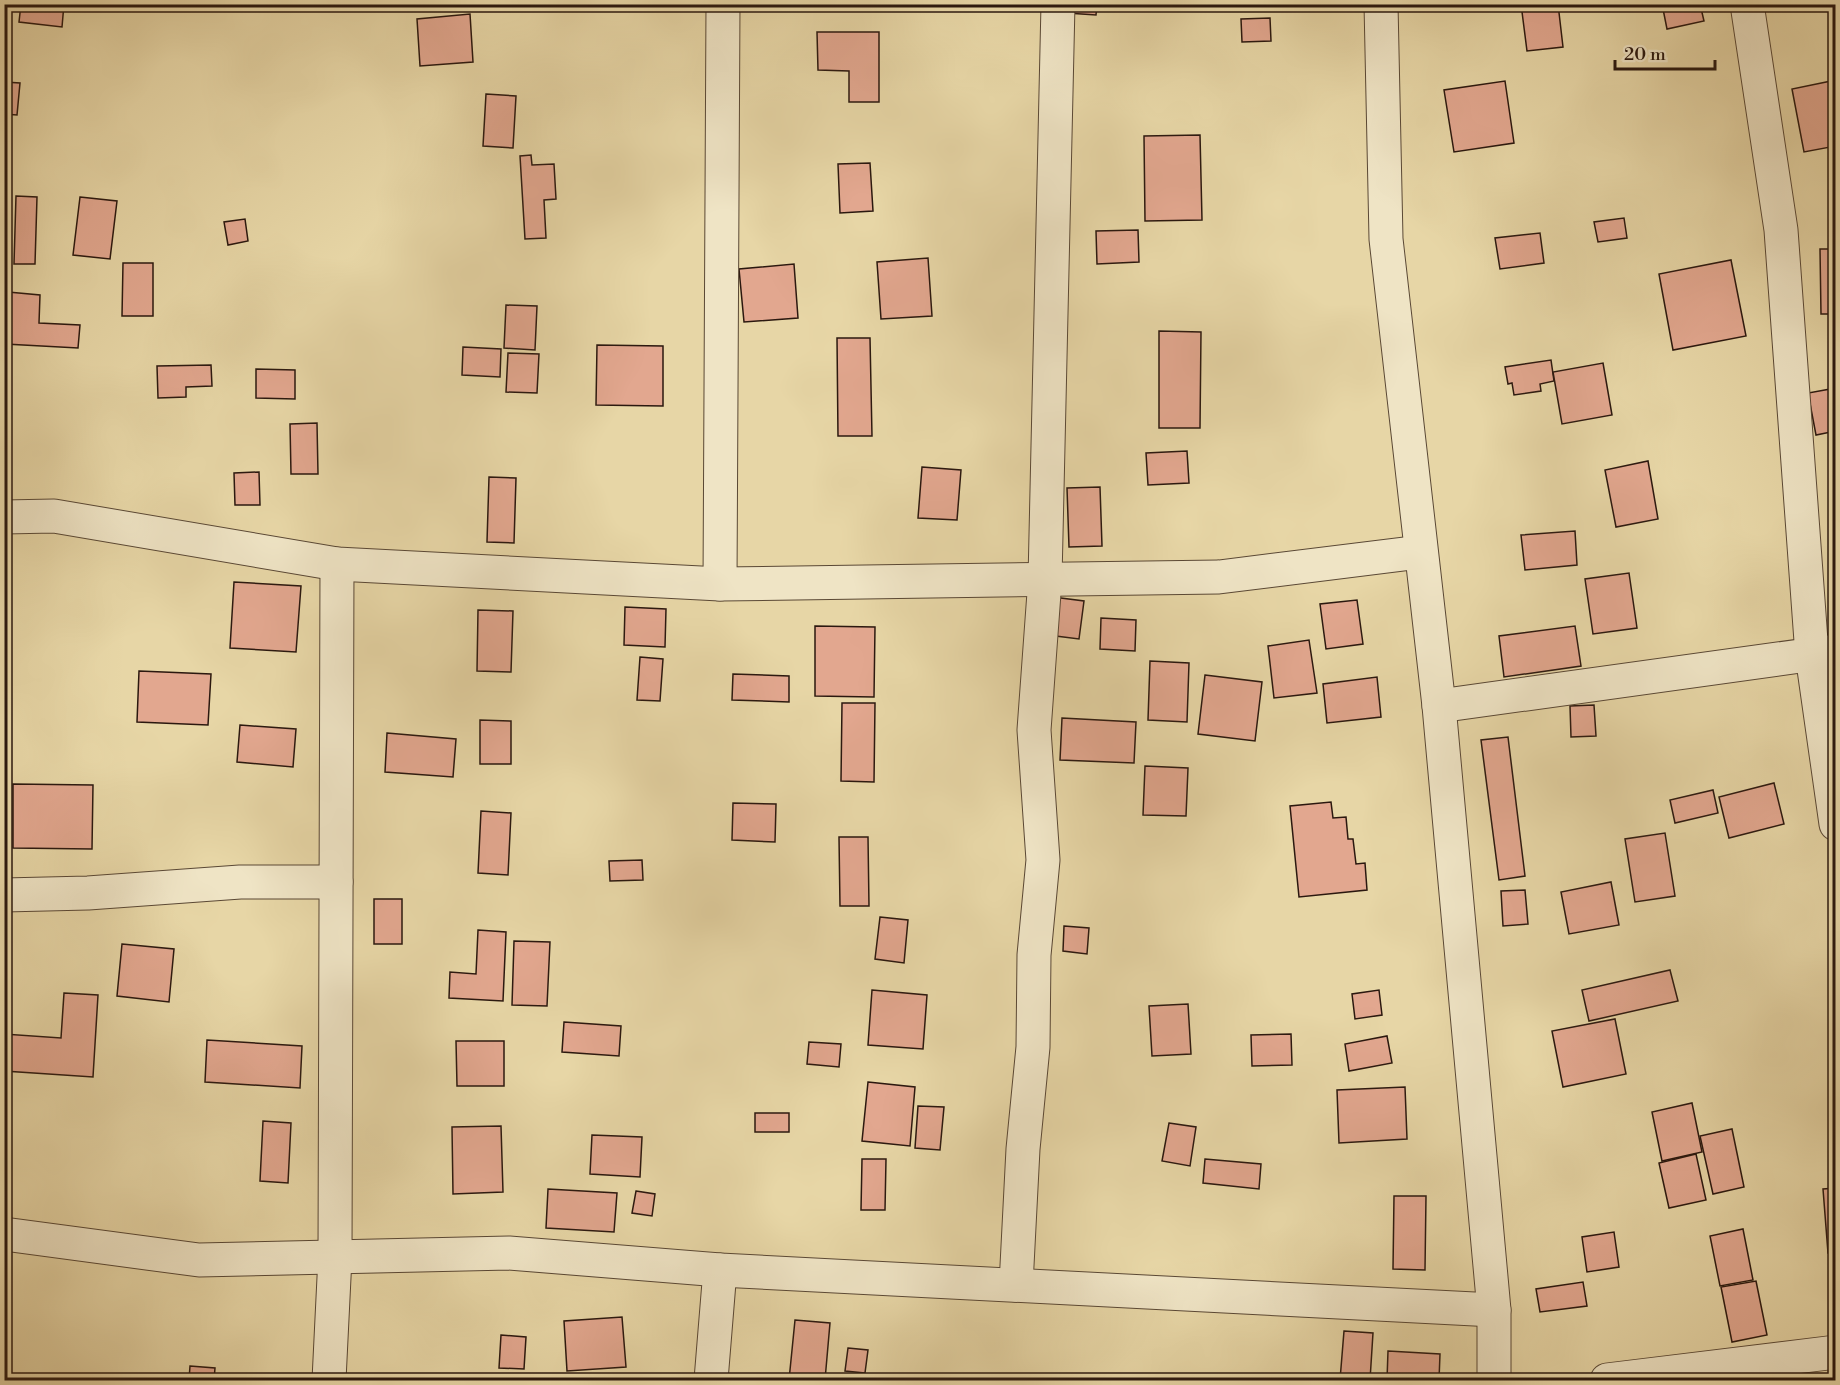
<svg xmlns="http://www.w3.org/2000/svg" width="1840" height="1385" viewBox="0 0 1840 1385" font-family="'Libre Bodoni',serif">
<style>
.building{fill:#e2a78f;stroke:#2b180f;stroke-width:1.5}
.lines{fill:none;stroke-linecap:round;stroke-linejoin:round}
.street-casing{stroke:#5a4835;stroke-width:35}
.street{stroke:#efe4c5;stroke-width:33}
</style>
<rect width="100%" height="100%" fill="#e7d6a6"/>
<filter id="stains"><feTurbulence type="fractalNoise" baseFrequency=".00333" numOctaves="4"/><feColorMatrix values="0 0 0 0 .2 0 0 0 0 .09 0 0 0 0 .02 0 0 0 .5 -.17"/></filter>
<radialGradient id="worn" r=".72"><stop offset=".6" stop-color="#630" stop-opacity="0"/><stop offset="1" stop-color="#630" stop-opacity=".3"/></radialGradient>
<g class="building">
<path d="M 21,4 L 64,4 L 62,27 L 19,22 Z"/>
<path d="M 486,4 L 518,4 L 518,5 L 486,6 Z"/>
<path d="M 1068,4 L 1097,4 L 1096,15 L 1067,13 Z"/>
<path d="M 1521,4 L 1558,4 L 1563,47 L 1527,51 Z"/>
<path d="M 1662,4 L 1700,4 L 1704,21 L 1667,29 Z"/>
<path d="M 470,14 L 473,62 L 420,66 L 417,19 Z"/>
<path d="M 1270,18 L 1271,41 L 1242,42 L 1241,19 Z"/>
<path d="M 817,32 L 879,32 L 879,102 L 849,102 L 849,71 L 818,70 Z"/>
<path d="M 1836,80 L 1836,146 L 1804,152 L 1792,89 Z"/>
<path d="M 1505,81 L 1514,143 L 1454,152 L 1444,90 Z"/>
<path d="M 4,82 L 20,83 L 17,115 L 4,114 Z"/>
<path d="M 486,94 L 516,96 L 513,148 L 483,146 Z"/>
<path d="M 1200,135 L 1202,220 L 1145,221 L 1144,136 Z"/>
<path d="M 531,155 L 532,165 L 554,164 L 556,199 L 544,200 L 546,238 L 525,239 L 520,156 Z"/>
<path d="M 870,163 L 873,211 L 840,213 L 838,164 Z"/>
<path d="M 16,196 L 37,197 L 35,264 L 14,264 Z"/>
<path d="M 80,197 L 117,201 L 110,259 L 73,255 Z"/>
<path d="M 1624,218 L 1627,238 L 1598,242 L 1594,222 Z"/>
<path d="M 245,219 L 248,241 L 228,245 L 224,222 Z"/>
<path d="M 1138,230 L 1139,262 L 1097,264 L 1096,231 Z"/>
<path d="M 1540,233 L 1544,263 L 1500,269 L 1495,238 Z"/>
<path d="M 1820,249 L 1836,249 L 1836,314 L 1821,314 Z"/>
<path d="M 928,258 L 932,316 L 881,319 L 877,262 Z"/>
<path d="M 1731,260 L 1746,336 L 1673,350 L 1659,274 Z"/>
<path d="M 123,263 L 153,263 L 153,316 L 122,316 Z"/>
<path d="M 794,264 L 798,318 L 744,322 L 739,269 Z"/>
<path d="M 8,292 L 40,295 L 39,323 L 80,325 L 78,348 L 5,344 Z"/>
<path d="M 506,305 L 537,306 L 535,350 L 504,348 Z"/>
<path d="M 1159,331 L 1201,332 L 1200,428 L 1159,428 Z"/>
<path d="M 837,338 L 870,338 L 872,436 L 838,436 Z"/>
<path d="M 597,345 L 663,346 L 663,406 L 596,405 Z"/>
<path d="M 463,347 L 501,349 L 500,377 L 462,375 Z"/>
<path d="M 508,353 L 539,354 L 537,393 L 506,392 Z"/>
<path d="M 1551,360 L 1554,381 L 1540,384 L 1541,391 L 1514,395 L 1512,383 L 1508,384 L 1505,367 Z"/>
<path d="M 1603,363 L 1612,415 L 1562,424 L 1553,372 Z"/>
<path d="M 211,365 L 212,386 L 186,387 L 186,397 L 158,398 L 157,366 Z"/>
<path d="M 256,369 L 295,370 L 295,399 L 256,398 Z"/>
<path d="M 1836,388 L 1836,431 L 1816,435 L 1808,393 Z"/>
<path d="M 317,423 L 318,474 L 291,474 L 290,424 Z"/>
<path d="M 1187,451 L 1189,483 L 1148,485 L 1146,453 Z"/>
<path d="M 1648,461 L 1658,519 L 1616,527 L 1605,470 Z"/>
<path d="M 922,467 L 961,470 L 957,520 L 918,518 Z"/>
<path d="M 259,472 L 260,505 L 235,505 L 234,473 Z"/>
<path d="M 489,477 L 516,478 L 514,543 L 487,542 Z"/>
<path d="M 1100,487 L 1102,546 L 1069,547 L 1067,488 Z"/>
<path d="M 1575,531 L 1577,565 L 1525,570 L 1521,535 Z"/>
<path d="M 1629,573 L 1637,628 L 1593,634 L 1585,579 Z"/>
<path d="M 234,582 L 301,586 L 296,652 L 230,648 Z"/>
<path d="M 1053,597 L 1084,601 L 1079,639 L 1048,635 Z"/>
<path d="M 1357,600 L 1363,644 L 1326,649 L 1320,604 Z"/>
<path d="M 625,607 L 666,609 L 665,647 L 624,645 Z"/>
<path d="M 478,610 L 513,611 L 511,672 L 477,671 Z"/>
<path d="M 1101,618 L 1136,620 L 1135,651 L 1100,649 Z"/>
<path d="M 815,626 L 875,627 L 874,697 L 815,696 Z"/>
<path d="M 1575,626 L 1581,666 L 1504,677 L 1499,636 Z"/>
<path d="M 1309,640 L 1317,693 L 1274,698 L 1268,646 Z"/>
<path d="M 640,657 L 663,659 L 660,701 L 637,700 Z"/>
<path d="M 1150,661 L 1189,663 L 1187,722 L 1148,720 Z"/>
<path d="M 139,671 L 211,674 L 208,725 L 137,722 Z"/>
<path d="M 733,674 L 789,676 L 789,702 L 732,700 Z"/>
<path d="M 1205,675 L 1262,682 L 1255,741 L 1198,734 Z"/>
<path d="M 1836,676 L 1836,700 L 1829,701 L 1826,678 Z"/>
<path d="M 1377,677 L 1381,717 L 1327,723 L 1323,684 Z"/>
<path d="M 842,703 L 875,703 L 874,782 L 841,781 Z"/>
<path d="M 1594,705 L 1596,736 L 1571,737 L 1570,706 Z"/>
<path d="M 1062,718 L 1136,722 L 1134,763 L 1060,760 Z"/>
<path d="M 480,720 L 511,721 L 511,764 L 480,764 Z"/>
<path d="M 240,725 L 296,729 L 293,767 L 237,762 Z"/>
<path d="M 387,733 L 456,739 L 453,777 L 385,772 Z"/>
<path d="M 1508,737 L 1525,876 L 1499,880 L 1481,740 Z"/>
<path d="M 1145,766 L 1188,768 L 1186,816 L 1143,815 Z"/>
<path d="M 1774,783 L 1784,824 L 1729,838 L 1719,797 Z"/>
<path d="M 13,784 L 93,785 L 92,849 L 13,848 Z"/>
<path d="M 1713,790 L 1718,813 L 1675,823 L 1670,800 Z"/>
<path d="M 1331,802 L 1333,818 L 1346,817 L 1348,839 L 1353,839 L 1356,864 L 1365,863 L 1367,890 L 1299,897 L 1290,806 Z"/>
<path d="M 733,803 L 776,804 L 775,842 L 732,840 Z"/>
<path d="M 481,811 L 511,813 L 508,875 L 478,873 Z"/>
<path d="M 1665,833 L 1675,896 L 1635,902 L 1625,839 Z"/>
<path d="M 839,837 L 868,837 L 869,906 L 840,906 Z"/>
<path d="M 642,860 L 643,880 L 610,881 L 609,861 Z"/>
<path d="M 1611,882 L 1619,925 L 1569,934 L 1561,892 Z"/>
<path d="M 1525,890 L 1528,924 L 1503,926 L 1501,891 Z"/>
<rect x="374" y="899" width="28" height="45"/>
<path d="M 880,917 L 908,920 L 904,963 L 875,959 Z"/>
<path d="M 1064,926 L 1089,928 L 1087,954 L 1063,951 Z"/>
<path d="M 478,930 L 506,932 L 503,1001 L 449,998 L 450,972 L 476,974 Z"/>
<path d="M 514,941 L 550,942 L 547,1006 L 512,1005 Z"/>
<path d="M 122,944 L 174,949 L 169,1002 L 117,996 Z"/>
<path d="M 1670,970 L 1678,1001 L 1589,1021 L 1582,990 Z"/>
<path d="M 872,990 L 927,995 L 923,1049 L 868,1045 Z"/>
<path d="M 1379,990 L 1382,1015 L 1355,1019 L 1352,994 Z"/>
<path d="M 64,993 L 98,995 L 93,1077 L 4,1071 L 4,1034 L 61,1038 Z"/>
<path d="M 1188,1004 L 1191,1054 L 1152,1056 L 1149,1006 Z"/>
<path d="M 1615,1019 L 1626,1074 L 1563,1087 L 1552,1031 Z"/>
<path d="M 564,1022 L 621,1026 L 619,1056 L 562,1052 Z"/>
<path d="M 1291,1034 L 1292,1065 L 1252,1066 L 1251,1035 Z"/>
<path d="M 1387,1036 L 1392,1063 L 1349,1071 L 1345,1044 Z"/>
<path d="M 207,1040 L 302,1046 L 300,1088 L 205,1082 Z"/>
<path d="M 456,1041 L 504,1041 L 504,1086 L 457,1086 Z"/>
<path d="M 809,1042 L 841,1044 L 839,1067 L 807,1064 Z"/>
<path d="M 868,1082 L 915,1087 L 910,1146 L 862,1141 Z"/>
<path d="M 1405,1087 L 1407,1139 L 1339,1143 L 1337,1090 Z"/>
<path d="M 1692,1103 L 1702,1152 L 1662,1161 L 1652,1112 Z"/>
<path d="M 918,1106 L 944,1107 L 940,1150 L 915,1148 Z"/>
<rect x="755" y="1113" width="34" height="19"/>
<path d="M 263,1121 L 291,1123 L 288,1183 L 260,1181 Z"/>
<path d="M 1169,1123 L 1196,1127 L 1190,1166 L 1162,1161 Z"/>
<path d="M 501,1126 L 503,1192 L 453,1194 L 452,1127 Z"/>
<path d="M 1732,1129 L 1744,1187 L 1713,1194 L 1700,1136 Z"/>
<path d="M 592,1135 L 642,1137 L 640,1177 L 590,1174 Z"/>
<path d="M 1696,1154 L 1706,1200 L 1669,1208 L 1659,1163 Z"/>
<path d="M 862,1159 L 886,1159 L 885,1210 L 861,1210 Z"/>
<path d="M 1205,1159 L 1261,1164 L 1259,1189 L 1203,1183 Z"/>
<path d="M 1836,1188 L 1836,1253 L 1828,1253 L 1823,1189 Z"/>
<path d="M 548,1189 L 617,1193 L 614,1232 L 546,1228 Z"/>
<path d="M 636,1191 L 655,1194 L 652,1216 L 632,1213 Z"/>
<path d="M 1394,1196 L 1426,1196 L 1425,1270 L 1393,1269 Z"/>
<path d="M 1743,1229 L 1753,1280 L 1720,1286 L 1710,1236 Z"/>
<path d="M 1614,1232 L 1619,1267 L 1587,1272 L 1582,1237 Z"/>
<path d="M 1756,1281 L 1767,1335 L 1732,1342 L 1721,1287 Z"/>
<path d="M 1583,1282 L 1587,1306 L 1540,1312 L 1536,1289 Z"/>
<path d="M 622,1317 L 626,1367 L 567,1371 L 564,1321 Z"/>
<path d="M 795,1320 L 830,1323 L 825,1380 L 789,1380 Z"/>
<path d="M 1344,1331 L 1373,1333 L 1370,1380 L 1340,1380 Z"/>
<path d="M 501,1335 L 526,1337 L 524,1369 L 499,1368 Z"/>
<path d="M 848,1348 L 868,1350 L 865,1373 L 845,1371 Z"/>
<path d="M 1388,1351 L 1440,1354 L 1439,1380 L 1387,1380 Z"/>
<path d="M 190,1366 L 215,1368 L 214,1380 L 189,1380 Z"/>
</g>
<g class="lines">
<defs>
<g id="street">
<path d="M 1381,4 L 1386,239 L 1439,706 L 1494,1310 L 1494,1380"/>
<path d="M 1747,4 L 1781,230 L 1812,655 L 1836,824"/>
<path d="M 4,517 L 54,516 L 337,564 L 720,584 L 1219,577 L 1420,552"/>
<path d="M 720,584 L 723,4"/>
<path d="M 1439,706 L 1836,651"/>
<path d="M 4,895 L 88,893 L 240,882 L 336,882"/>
<path d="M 4,1234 L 199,1260 L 509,1253 L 720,1270 L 1494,1310"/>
<path d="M 1016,1285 L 1023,1149 L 1033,1047 L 1034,955 L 1043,860 L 1034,730 L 1045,579 L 1058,4"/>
<path d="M 329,1380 L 335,1257 L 337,564"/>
<path d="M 711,1380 L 720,1270"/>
<path d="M 1607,1380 L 1836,1352"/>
</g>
</defs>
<use href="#street" class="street-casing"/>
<use href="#street" class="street"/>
</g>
<rect width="1840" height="1385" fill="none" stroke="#e7d6a6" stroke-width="24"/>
<rect x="6" y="6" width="1828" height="1373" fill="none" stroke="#2b180f" stroke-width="3"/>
<rect x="12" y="12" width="1816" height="1361" fill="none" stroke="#2b180f" stroke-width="1.5"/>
<path d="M1615 60v9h100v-9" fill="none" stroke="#2b180f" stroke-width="3"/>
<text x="1624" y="60" font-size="18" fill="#2b180f" stroke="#efe4c5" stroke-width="4.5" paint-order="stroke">20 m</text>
<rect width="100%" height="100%" filter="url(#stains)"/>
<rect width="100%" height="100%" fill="url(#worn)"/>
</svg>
